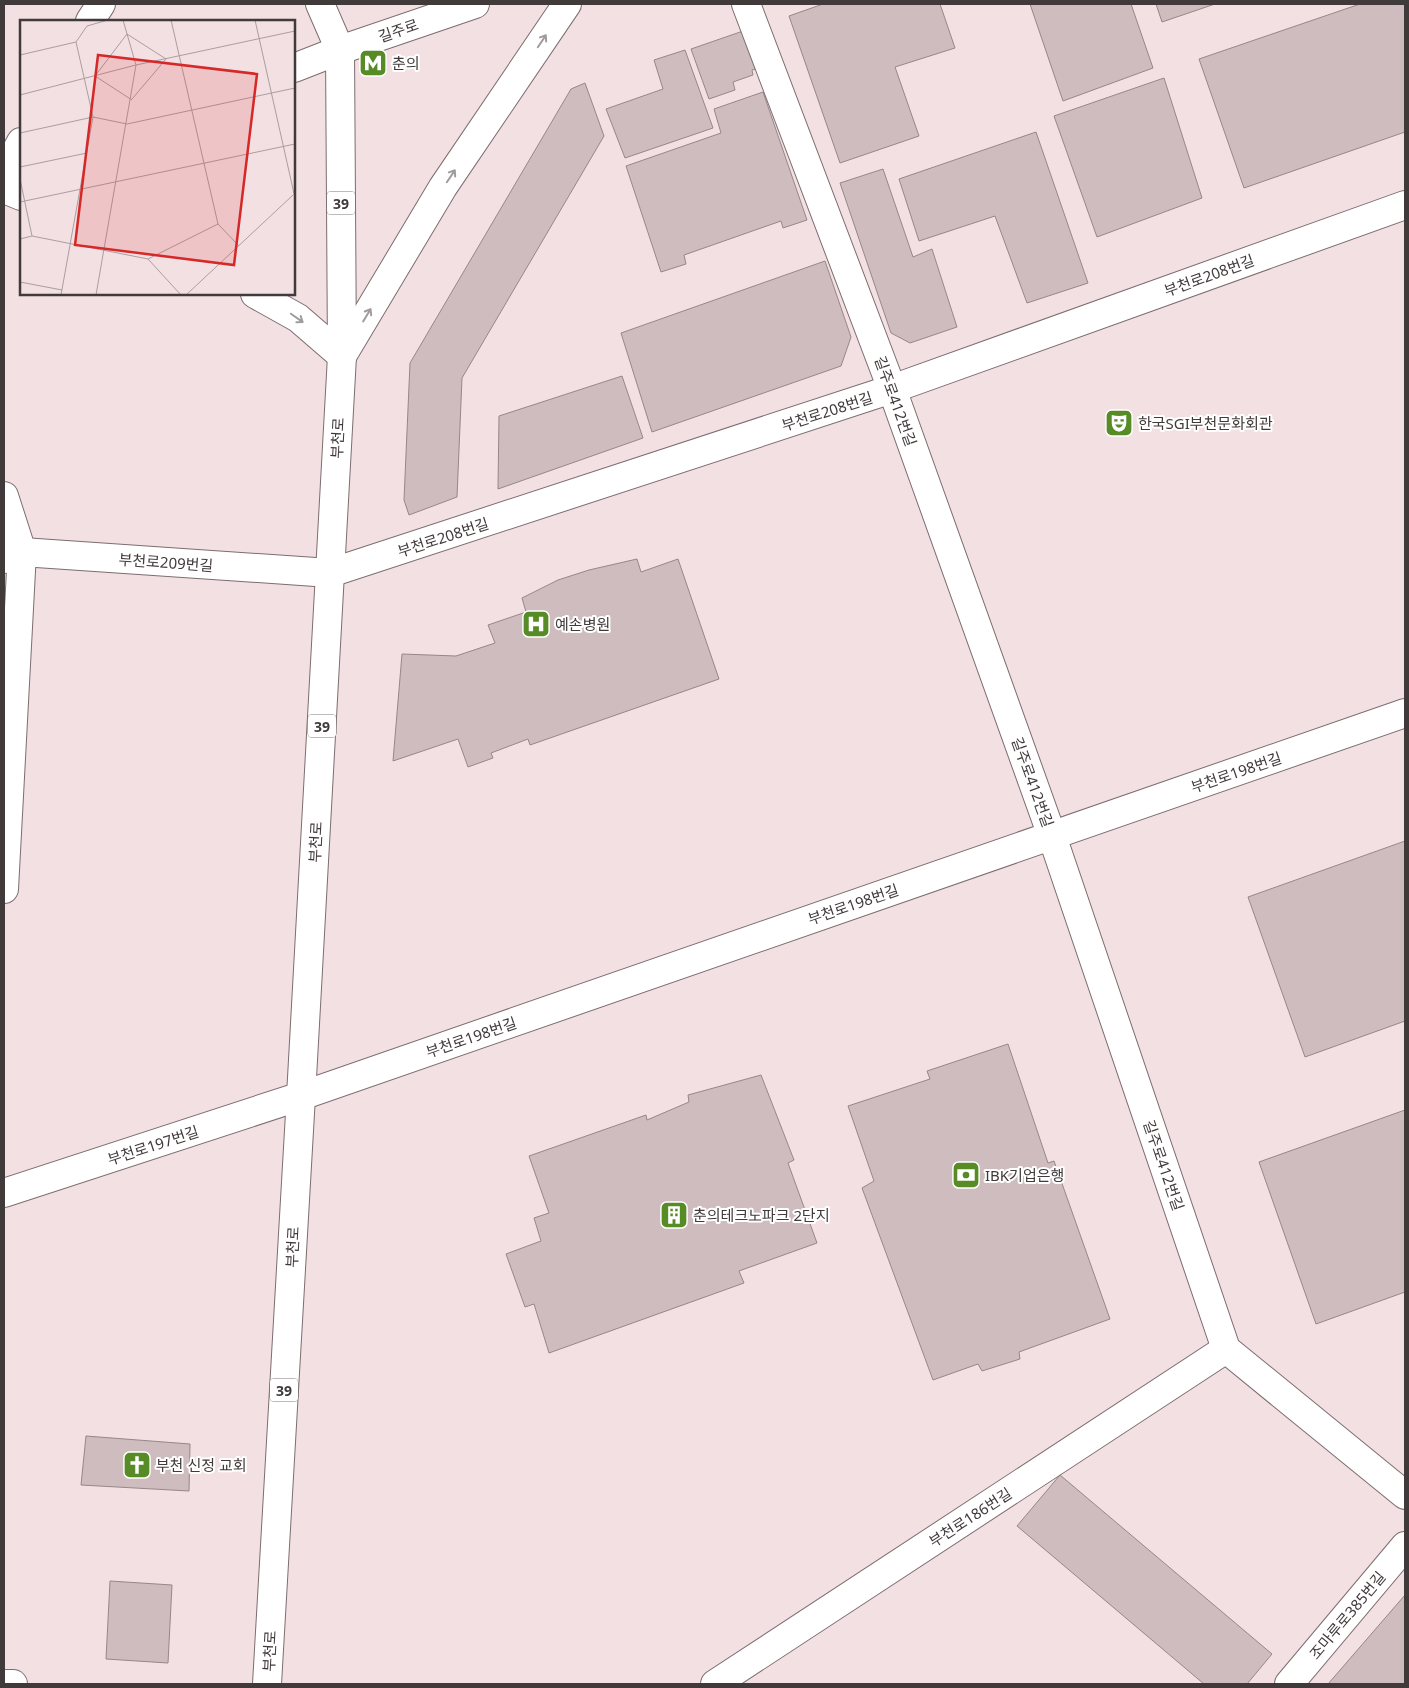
<svg xmlns="http://www.w3.org/2000/svg" width="1409" height="1688" viewBox="0 0 1409 1688" font-family="'Noto Sans','Noto Sans KR',sans-serif">
<style>
.building{fill:#cebcbf;stroke:#978789}
.lines{fill:none;stroke-linecap:round;stroke-linejoin:round}
.street-casing{stroke:#7d6d6f;stroke-width:30}
.secondary-casing{stroke:#7d6d6f;stroke-width:30}
.primary-casing{stroke:#7d6d6f;stroke-width:30}
.street{stroke:#fff;stroke-width:28}
.secondary{stroke:#fff;stroke-width:28}
.primary{stroke:#fff;stroke-width:28}
.oneway{stroke:#a09c9d}
.labels{text-anchor:middle;dominant-baseline:central;stroke-width:4;stroke-linejoin:round;paint-order:stroke}
.shield{fill:#fff;stroke:#7a7576;stroke-width:1}
.shield-label{font-size:14px;font-weight:bold;fill:#413a3b}
.street-label{font-size:15px;fill:#413a3b;stroke:#fff}
.poi-label{font-size:15px;fill:#413a3b;stroke:#fff;text-anchor:start}
.inset-road{fill:none;stroke:#ab9e9f;stroke-width:1}
.view{fill:#d62828;fill-opacity:0.15;stroke:#d62828;stroke-width:2.5}
.inset-edge{fill:none;stroke:#413a3b;stroke-width:2.5}
</style>
<rect width="100%" height="100%" fill="#f2e0e2"/>
<g class="building">
<path d="M 823,4 L 940,4 L 955,48 L 895,67 L 919,136 L 840,163 L 789,16 Z"/>
<path d="M 1030,4 L 1131,4 L 1153,68 L 1063,101 Z"/>
<path d="M 1156,4 L 1215,4 L 1162,22 Z"/>
<path d="M 1360,4 L 1405,4 L 1405,132 L 1244,188 L 1199,59 Z"/>
<path d="M 746,30 L 759,68 L 752,70 L 753,75 L 733,82 L 735,90 L 709,99 L 691,49 Z"/>
<path d="M 685,50 L 713,128 L 625,158 L 606,109 L 663,89 L 654,60 Z"/>
<path d="M 1164,78 L 1202,198 L 1097,237 L 1054,116 Z"/>
<path d="M 585,83 L 604,136 L 462,378 L 457,497 L 409,515 L 404,500 L 410,363 L 571,89 Z"/>
<path d="M 763,92 L 807,220 L 783,228 L 781,221 L 684,255 L 686,264 L 661,272 L 626,166 L 721,133 L 714,109 Z"/>
<path d="M 1036,132 L 1088,283 L 1027,303 L 995,216 L 919,241 L 899,179 Z"/>
<path d="M 883,169 L 913,257 L 932,249 L 957,327 L 910,343 L 891,333 L 840,183 Z"/>
<path d="M 825,261 L 851,337 L 841,366 L 652,432 L 621,333 Z"/>
<path d="M 622,376 L 643,438 L 498,489 L 499,416 Z"/>
<path d="M 637,559 L 641,572 L 678,559 L 719,679 L 530,745 L 528,739 L 491,753 L 493,758 L 468,767 L 458,739 L 393,761 L 402,654 L 456,656 L 495,643 L 488,625 L 526,612 L 522,598 L 558,580 L 589,570 Z"/>
<path d="M 1405,841 L 1405,1021 L 1305,1057 L 1248,897 Z"/>
<path d="M 1008,1044 L 1048,1163 L 1054,1161 L 1110,1319 L 1019,1352 L 1020,1359 L 982,1371 L 978,1364 L 933,1380 L 862,1188 L 874,1181 L 848,1106 L 930,1079 L 927,1071 Z"/>
<path d="M 761,1075 L 794,1160 L 788,1163 L 817,1243 L 739,1271 L 744,1283 L 549,1353 L 534,1304 L 525,1307 L 506,1254 L 541,1241 L 534,1218 L 549,1213 L 529,1156 L 646,1115 L 647,1120 L 689,1102 L 688,1095 Z"/>
<path d="M 1405,1110 L 1405,1292 L 1316,1324 L 1259,1162 Z"/>
<path d="M 86,1436 L 190,1444 L 189,1491 L 81,1485 Z"/>
<path d="M 1060,1475 L 1272,1654 L 1247,1684 L 1204,1684 L 1017,1526 Z"/>
<path d="M 110,1581 L 172,1585 L 168,1663 L 106,1659 Z"/>
<path d="M 1405,1595 L 1405,1684 L 1328,1684 Z"/>
</g>
<g class="lines">
<defs>
<g id="street">
<path d="M 746,4 L 892,389 L 1052,836 L 1226,1349 L 1405,1495"/>
<path d="M 4,496 L 22,552 L 4,889"/>
<path d="M 4,559 L 22,552 L 330,573 L 892,389 L 1405,205"/>
<path d="M 4,1193 L 301,1096 L 1405,713"/>
<path d="M 4,1684 L 13,1684"/>
<path d="M 715,1684 L 1226,1349"/>
<path d="M 1289,1684 L 1405,1546"/>
</g>
<g id="secondary">
<path d="M 294,68 L 340,50 L 475,4"/>
<path d="M 4,183 L 21,176"/>
</g>
<g id="primary">
<path d="M 90,21 L 101,4"/>
<path d="M 4,173 L 21,142"/>
<path d="M 4,189 L 21,196"/>
<path d="M 255,294 L 298,318 L 342,356"/>
<path d="M 342,356 L 443,187 L 567,4"/>
<path d="M 267,1684 L 301,1096 L 342,356 L 340,50 L 320,4"/>
</g>
</defs>
<use href="#street" class="street-casing"/>
<use href="#secondary" class="secondary-casing"/>
<use href="#primary" class="primary-casing"/>
<use href="#street" class="street"/>
<use href="#secondary" class="secondary"/>
<use href="#primary" class="primary"/>
</g>
<defs><path id="oneway-shaft" d="M-6 0H5M1.5-3L5.5 0L1.5 3" fill="none" stroke-width="1.6" stroke-linecap="round" stroke-linejoin="round" transform="scale(1.25)"/></defs>
<g class="oneway">
<use href="#oneway-shaft" transform="translate(542 41) rotate(-56)"/>
<use href="#oneway-shaft" transform="translate(451 176) rotate(-56)"/>
<use href="#oneway-shaft" transform="translate(367 315) rotate(-59)"/>
<use href="#oneway-shaft" transform="translate(297 318) rotate(35)"/>
</g>
<defs>
<symbol id="metro-square" viewBox="-11 -11 22 22"><rect x="-9" y="-9" width="18" height="18" rx="4" fill="#568b25" stroke="#fff"/><path d="M-5.5 5V-5H-3L0 0L3-5H5.5V5H3V-.5L0 4L-3-.5V5Z" fill="#fff"/></symbol>
<symbol id="theatre-square" viewBox="-11 -11 22 22"><rect x="-9" y="-9" width="18" height="18" rx="4" fill="#568b25" stroke="#fff"/><path d="M-5-5.5Q0-4 5-5.5V0Q5 5 0 6Q-5 5-5 0ZM-3.3-2.5H-1v1.5H-3.3ZM1-2.5H3.3v1.5H1ZM-2.8 1Q0 5.5 2.8 1Z" fill="#fff"/></symbol>
<symbol id="hospital-square" viewBox="-11 -11 22 22"><rect x="-9" y="-9" width="18" height="18" rx="4" fill="#568b25" stroke="#fff"/><path d="M-5-5h3v3.5h4V-5h3V5h-3V1.5h-4V5h-3Z" fill="#fff"/></symbol>
<symbol id="bank-square" viewBox="-11 -11 22 22"><rect x="-9" y="-9" width="18" height="18" rx="4" fill="#568b25" stroke="#fff"/><path d="M-6-4H6V4H-6ZM0-2.3a2.3 2.3 0 1 0 0 4.6a2.3 2.3 0 1 0 0-4.6Z" fill="#fff"/></symbol>
<symbol id="building-square" viewBox="-11 -11 22 22"><rect x="-9" y="-9" width="18" height="18" rx="4" fill="#568b25" stroke="#fff"/><path d="M-4-6H4V6H1V3H-1V6H-4ZM-2.5-4.3h1.7v1.8h-1.7ZM.8-4.3h1.7v1.8H.8ZM-2.5-1h1.7V.8h-1.7ZM.8-1h1.7V.8H.8Z" fill="#fff"/></symbol>
<symbol id="church-square" viewBox="-11 -11 22 22"><rect x="-9" y="-9" width="18" height="18" rx="4" fill="#568b25" stroke="#fff"/><path d="M-1.2-6h2.4v3.5h3.3v2.4h-3.3V6h-2.4V-.1h-3.3v-2.4h3.3Z" fill="#fff"/></symbol>
</defs>
<g fill-rule="evenodd">
<use href="#metro-square" x="357" y="47" width="32" height="32"/>
<use href="#theatre-square" x="1103" y="407" width="32" height="32"/>
<use href="#hospital-square" x="520" y="608" width="32" height="32"/>
<use href="#bank-square" x="950" y="1159" width="32" height="32"/>
<use href="#building-square" x="658" y="1199" width="32" height="32"/>
<use href="#church-square" x="121" y="1449" width="32" height="32"/>
</g>
<g class="labels">
<g class="shield">
<rect x="327" y="191.5" width="28" height="23" rx="4"/>
<rect x="308" y="714.5" width="28" height="23" rx="4"/>
<rect x="270" y="1378.5" width="28" height="23" rx="4"/>
</g>
<g class="shield-label">
<text x="341" y="203">39</text>
<text x="322" y="726">39</text>
<text x="284" y="1390">39</text>
</g>
<g class="street-label">
<text transform="translate(398 30) rotate(-19)">길주로</text>
<text transform="translate(1209 275) rotate(-20)">부천로208번길</text>
<text transform="translate(896 401) rotate(70)">길주로412번길</text>
<text transform="translate(827 411) rotate(-18)">부천로208번길</text>
<text transform="translate(337 438) rotate(-87)">부천로</text>
<text transform="translate(443 537) rotate(-18)">부천로208번길</text>
<text transform="translate(166 562) rotate(4)">부천로209번길</text>
<text transform="translate(1236 772) rotate(-19)">부천로198번길</text>
<text transform="translate(1033 782) rotate(70)">길주로412번길</text>
<text transform="translate(315 842) rotate(-87)">부천로</text>
<text transform="translate(853 904) rotate(-19)">부천로198번길</text>
<text transform="translate(471 1037) rotate(-19)">부천로198번길</text>
<text transform="translate(153 1145) rotate(-18)">부천로197번길</text>
<text transform="translate(1164 1165) rotate(71)">길주로412번길</text>
<text transform="translate(292 1247) rotate(-87)">부천로</text>
<text transform="translate(970 1517) rotate(-33)">부천로186번길</text>
<text transform="translate(1347 1615) rotate(-50)">조마루로385번길</text>
<text transform="translate(269 1651) rotate(-87)">부천로</text>
</g>
<g class="poi-label">
<text x="392" y="63">춘의</text>
<text x="1138" y="423">한국SGI부천문화회관</text>
<text x="555" y="624">예손병원</text>
<text x="985" y="1175">IBK기업은행</text>
<text x="693" y="1215">춘의테크노파크 2단지</text>
<text x="156" y="1465">부천 신정 교회</text>
</g>
</g>
<g transform="translate(20 20)">
<rect width="275" height="275" fill="#f2e0e2"/>
<path class="inset-road" d="M 151,0 L 198,204 L 219,226M 235,0 L 275,178M 67,6 L 88,0M 107,14 L 146,39 L 112,79M 107,14 L 75,56 L 112,80M 0,35 L 56,22M 0,75 L 116,45 L 275,11M 0,113 L 73,97 L 107,104 L 275,68M 0,147 L 67,133M 0,159 L 12,216M 0,182 L 275,124M 0,219 L 12,216 L 128,239 L 161,275M 128,239 L 198,204M 0,262 L 42,270M 41,275 L 73,97 L 56,22 L 67,6M 76,275 L 116,45 L 103,0M 166,275 L 273,175"/>
<path class="view" d="M 78,35 L 237,54 L 214,245 L 55,225 Z"/>
<rect width="275" height="275" class="inset-edge"/>
</g>
<rect width="1409" height="1688" fill="none" stroke="#413a3b" stroke-width="10"/>
</svg>
